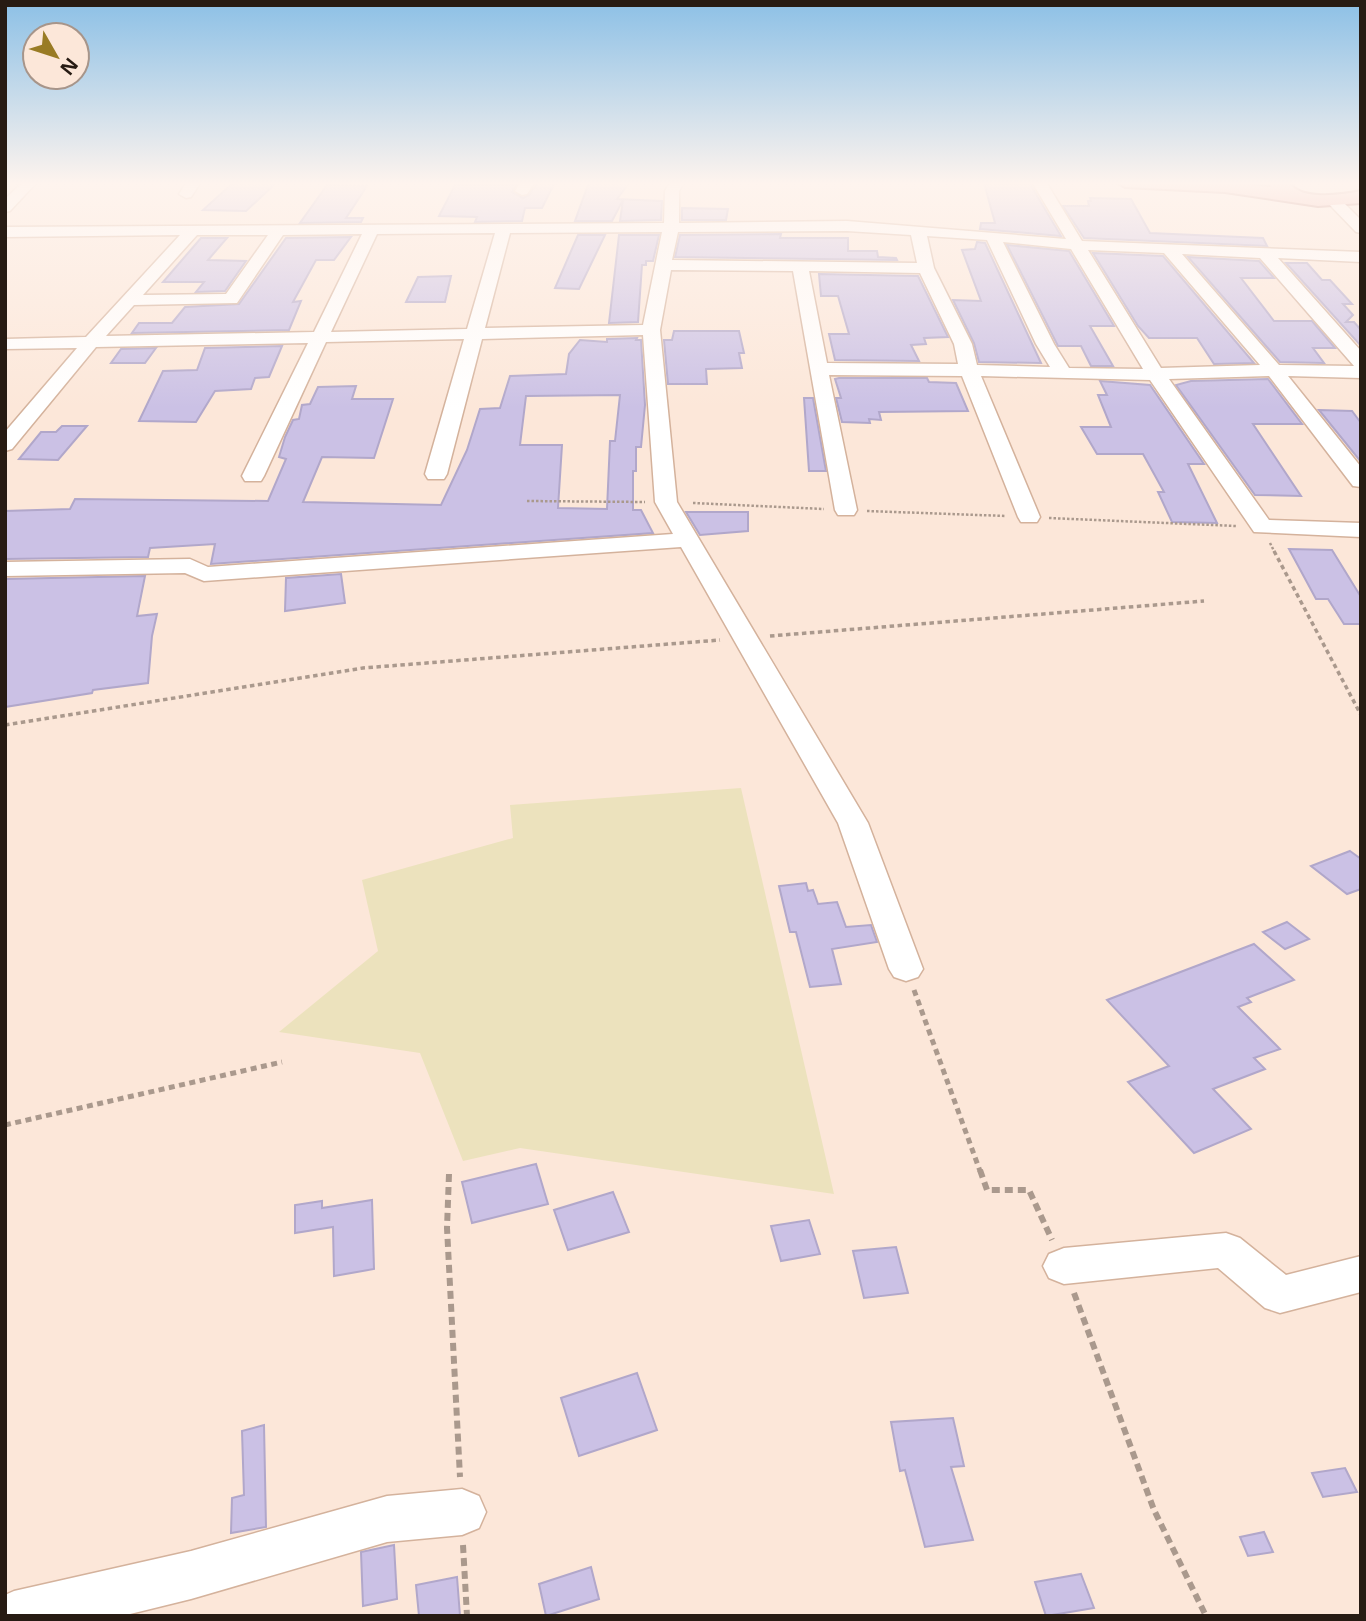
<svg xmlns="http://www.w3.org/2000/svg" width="1366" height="1621" viewBox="0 0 1366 1621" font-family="'Open Sans',sans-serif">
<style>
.sand{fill:#ece2bd}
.building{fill:#cbc1e5;stroke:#b1a7ca;stroke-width:2;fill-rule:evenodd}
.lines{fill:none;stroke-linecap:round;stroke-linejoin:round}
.minor-casing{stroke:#d4b29c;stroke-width:3}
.major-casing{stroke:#a04d44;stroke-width:4}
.path-far3{stroke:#aa998d;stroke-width:2.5;stroke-dasharray:2.5 2;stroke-linecap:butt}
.path-far2{stroke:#aa998d;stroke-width:3.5;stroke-dasharray:4.5 3.5;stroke-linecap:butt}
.path-far1{stroke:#aa998d;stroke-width:5;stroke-dasharray:6 4.5;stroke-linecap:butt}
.path{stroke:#aa998d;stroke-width:6;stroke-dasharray:8 5;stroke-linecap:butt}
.minor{fill:#fff;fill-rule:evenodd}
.major{fill:#eda49f;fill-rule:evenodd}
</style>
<rect width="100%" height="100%" fill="#fce7d9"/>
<path class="sand" d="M 741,788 L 834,1194 L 520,1148 L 463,1161 L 420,1053 L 279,1032 L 378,951 L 362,880 L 513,838 L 510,805 Z"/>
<g class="building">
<path d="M 234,182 L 277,182 L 246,211 L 203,210 Z"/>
<path d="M 538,182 L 555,182 L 542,208 L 525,208 L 522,221 L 475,222 L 477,217 L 439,216 L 455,185 L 516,185 L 512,192 L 523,198 L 529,195 Z"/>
<path d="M 589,182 L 630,182 L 617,199 L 662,201 L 661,220 L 620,221 L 623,200 L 612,221 L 575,221 Z"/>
<path d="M 984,183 L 1030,184 L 1061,236 L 980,229 L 981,223 L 995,223 Z"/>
<path d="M 327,185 L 367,186 L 346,218 L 363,218 L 361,222 L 300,223 Z"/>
<path d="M 1090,198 L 1131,199 L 1150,233 L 1263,238 L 1267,246 L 1084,238 L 1063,206 L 1089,206 L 1088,201 L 1091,201 Z"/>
<path d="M 682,208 L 728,209 L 726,220 L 682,220 Z"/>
<path d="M 781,234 L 780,238 L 848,238 L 848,251 L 877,251 L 878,257 L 896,258 L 897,260 L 675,257 L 680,235 Z"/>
<path d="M 578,235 L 605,235 L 579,289 L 555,288 Z"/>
<path d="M 619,235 L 659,235 L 653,261 L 646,261 L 646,265 L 642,265 L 638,322 L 609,323 Z"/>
<path d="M 351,237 L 334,260 L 316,260 L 293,302 L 301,301 L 289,330 L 132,333 L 139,323 L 172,323 L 185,307 L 239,304 L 286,238 Z"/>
<path d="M 201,238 L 227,238 L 208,260 L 246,261 L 225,291 L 196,292 L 204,282 L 163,282 Z"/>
<path d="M 977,242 L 985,243 L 1041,363 L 979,362 L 974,343 L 953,300 L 981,301 L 962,250 L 975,249 Z"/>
<path d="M 1007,245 L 1069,251 L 1114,326 L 1090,326 L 1113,366 L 1091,366 L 1081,346 L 1058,346 Z"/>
<path d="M 1093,253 L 1163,256 L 1254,363 L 1214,364 L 1197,338 L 1149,338 L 1138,326 Z"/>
<path d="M 1188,257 L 1259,261 L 1274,278 L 1241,278 L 1274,321 L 1312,321 L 1335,348 L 1313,348 L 1324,363 L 1280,362 Z"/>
<path d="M 1286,263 L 1307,263 L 1322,280 L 1330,280 L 1352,304 L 1343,304 L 1353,315 L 1346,322 L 1354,322 L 1361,330 L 1361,346 Z"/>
<path d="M 819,274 L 918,276 L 948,337 L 924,338 L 926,344 L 911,345 L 919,361 L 835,360 L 829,334 L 849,334 L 838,296 L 821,296 Z"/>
<path d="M 451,276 L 445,302 L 406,302 L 418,277 Z"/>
<path d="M 674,331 L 739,331 L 744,353 L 739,353 L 742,368 L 706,369 L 707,384 L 668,384 L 664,340 L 672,340 Z"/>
<path d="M 637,338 L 636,340 L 641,340 L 645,405 L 641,447 L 636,447 L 636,471 L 633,471 L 633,510 L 641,510 L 653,533 L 211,564 L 215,544 L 150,548 L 148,557 L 5,559 L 5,511 L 70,509 L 75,499 L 268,501 L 286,459 L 279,457 L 285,437 L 293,420 L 299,419 L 302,405 L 310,404 L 318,387 L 356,386 L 352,399 L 393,399 L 374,458 L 322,457 L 303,502 L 441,505 L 467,450 L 480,409 L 500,408 L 510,376 L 566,374 L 569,354 L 580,340 L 607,342 L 607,339 ZM 620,395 L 615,441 L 610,441 L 607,509 L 558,508 L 562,445 L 520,445 L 526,396 Z"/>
<path d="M 282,346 L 269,377 L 255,378 L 251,389 L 215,391 L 196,422 L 139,421 L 163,371 L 197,370 L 205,348 Z"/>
<path d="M 156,348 L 145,363 L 111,363 L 121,349 Z"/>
<path d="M 839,378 L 927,378 L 929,382 L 956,383 L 968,411 L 879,412 L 881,420 L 869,419 L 870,423 L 842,422 L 836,398 L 841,398 L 835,379 Z"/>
<path d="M 1268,379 L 1302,424 L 1253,424 L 1301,496 L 1255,495 L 1176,385 L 1191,381 Z"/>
<path d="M 1100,381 L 1150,385 L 1204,464 L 1188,464 L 1217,523 L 1172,522 L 1158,492 L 1164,492 L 1143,454 L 1097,454 L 1081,427 L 1111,427 L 1098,395 L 1107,395 Z"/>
<path d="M 804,398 L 813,398 L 826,471 L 809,471 Z"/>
<path d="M 1319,410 L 1352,411 L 1361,423 L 1361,462 Z"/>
<path d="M 62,426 L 87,426 L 58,460 L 19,459 L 41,432 L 56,432 Z"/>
<path d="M 686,512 L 748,512 L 748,531 L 700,535 Z"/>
<path d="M 1289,549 L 1332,550 L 1361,597 L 1361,624 L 1344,624 L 1328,599 L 1316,599 Z"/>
<path d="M 341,574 L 345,603 L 285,611 L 286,578 Z"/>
<path d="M 145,576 L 137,616 L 157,614 L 152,636 L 148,683 L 93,690 L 92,693 L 5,707 L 5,579 Z"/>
<path d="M 1350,851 L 1361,859 L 1361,889 L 1347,894 L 1311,866 Z"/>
<path d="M 806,883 L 808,891 L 813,890 L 818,904 L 837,902 L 846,927 L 871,925 L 877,942 L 832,949 L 841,984 L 810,987 L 796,932 L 790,932 L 779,886 Z"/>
<path d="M 1287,922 L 1309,939 L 1285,949 L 1263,932 Z"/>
<path d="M 1254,944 L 1294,980 L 1247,998 L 1251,1002 L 1238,1007 L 1280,1049 L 1254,1058 L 1265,1069 L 1213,1089 L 1251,1129 L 1194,1153 L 1128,1082 L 1169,1066 L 1107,1000 Z"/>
<path d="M 536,1164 L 548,1204 L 472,1223 L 462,1182 Z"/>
<path d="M 613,1192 L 629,1232 L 568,1250 L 554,1210 Z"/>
<path d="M 372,1200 L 374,1269 L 334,1276 L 333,1227 L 295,1233 L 295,1205 L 322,1201 L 322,1208 Z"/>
<path d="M 809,1220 L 820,1254 L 781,1261 L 771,1226 Z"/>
<path d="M 896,1247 L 908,1293 L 864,1298 L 853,1251 Z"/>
<path d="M 637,1373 L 657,1430 L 579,1456 L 561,1398 Z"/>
<path d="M 953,1418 L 964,1466 L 951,1467 L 973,1540 L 925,1547 L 905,1470 L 900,1471 L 891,1422 Z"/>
<path d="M 264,1425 L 266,1527 L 231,1533 L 232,1498 L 244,1495 L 242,1431 Z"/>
<path d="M 1345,1468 L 1357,1492 L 1323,1497 L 1312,1473 Z"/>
<path d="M 1264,1532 L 1273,1552 L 1248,1556 L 1240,1537 Z"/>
<path d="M 394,1545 L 397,1599 L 363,1606 L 361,1552 Z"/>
<path d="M 591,1567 L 599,1599 L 546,1616 L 539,1584 Z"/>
<path d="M 1081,1574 L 1094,1608 L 1046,1616 L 1035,1582 Z"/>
<path d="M 457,1577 L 460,1616 L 419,1616 L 416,1585 Z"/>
</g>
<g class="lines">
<defs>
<g id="minor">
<path d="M 23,182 L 37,182 L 10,211 L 5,212 L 5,199 Z"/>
<path d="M 187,182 L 201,182 L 191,197 L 186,198 L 179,194 Z"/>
<path d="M 521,182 L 535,182 L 527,194 L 522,195 L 515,191 Z"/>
<path d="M 670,182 L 684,182 L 679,191 L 679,223 L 847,221 L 1066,239 L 1032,182 L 1046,182 L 1082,241 L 1361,252 L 1361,262 L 1278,258 L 1361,351 L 1361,378 L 1288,376 L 1361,467 L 1361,487 L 1353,486 L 1269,376 L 1169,379 L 1269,520 L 1361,523 L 1361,537 L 1254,532 L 1150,380 L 981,376 L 1040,517 L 1037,522 L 1021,522 L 1018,517 L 962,376 L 829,375 L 857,510 L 854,515 L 838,515 L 835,510 L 793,271 L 671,270 L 660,330 L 677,502 L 868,823 L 923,969 L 918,977 L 906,981 L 894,977 L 889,969 L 838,823 L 681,547 L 204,581 L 185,573 L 5,576 L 5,562 L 190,559 L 208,567 L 673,534 L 655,502 L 643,335 L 482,339 L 447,474 L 444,479 L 428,479 L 425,474 L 464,339 L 326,342 L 264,476 L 261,481 L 245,481 L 242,476 L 308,343 L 96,347 L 12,449 L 5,451 L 5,432 L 77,348 L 5,349 L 5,339 L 86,337 L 180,235 L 5,237 L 5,227 L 664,223 L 665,191 ZM 847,231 L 911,235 L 917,263 L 672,260 L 678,232 ZM 662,232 L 643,325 L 485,328 L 510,233 ZM 495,233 L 467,329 L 331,332 L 377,234 ZM 362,234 L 314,332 L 106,336 L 134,305 L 237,303 L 283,235 ZM 197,235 L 268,235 L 226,294 L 143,295 ZM 927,236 L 987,240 L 1036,344 L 1050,367 L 977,365 L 972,344 L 934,268 ZM 1003,242 L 1071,249 L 1143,369 L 1069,368 L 1054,344 ZM 1088,250 L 1164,253 L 1260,365 L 1161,368 ZM 1182,254 L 1260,258 L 1354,366 L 1279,365 ZM 809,271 L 920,273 L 954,344 L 958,364 L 827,363 Z"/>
<path d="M 1333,196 L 1338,197 L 1361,220 L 1361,233 L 1356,232 L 1328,203 L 1326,200 Z"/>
<path d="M 1226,1233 L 1240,1238 L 1286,1275 L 1361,1256 L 1361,1292 L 1280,1313 L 1265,1308 L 1218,1268 L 1064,1284 L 1049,1278 L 1043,1266 L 1049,1254 L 1064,1248 Z"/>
<path d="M 462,1489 L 479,1496 L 486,1512 L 479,1528 L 462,1535 L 387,1542 L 191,1599 L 122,1616 L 5,1616 L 5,1595 L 14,1591 L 191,1551 L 387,1496 Z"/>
</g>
<path id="major" d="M 1116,182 L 1225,182 L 1270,187 L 1271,182 L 1289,182 C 1299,201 1341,195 1361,191 L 1361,203 L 1318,206 L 1225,192 L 1125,187 Z"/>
</defs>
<use href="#minor" class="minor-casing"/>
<use href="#major" class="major-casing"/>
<g class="path-far3">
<path d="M 527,501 L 645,502"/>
<path d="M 693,503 L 824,509"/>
<path d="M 867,511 L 1006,516"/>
<path d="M 1049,518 L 1236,526"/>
<path d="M 1270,543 L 1275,553"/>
</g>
<g class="path-far2">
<path d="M 1274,551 L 1361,715"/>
<path d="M 770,636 L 1204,601"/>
<path d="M 5,725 L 363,668 L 720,640"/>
</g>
<g class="path-far1">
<path d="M 914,990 L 980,1171"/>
<path d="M 5,1125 L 282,1062"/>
</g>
<g class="path">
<path d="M 980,1170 L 987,1190 L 1029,1190 L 1052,1240"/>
<path d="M 449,1174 L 447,1228 L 460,1477"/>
<path d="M 1074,1293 L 1154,1510 L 1206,1616"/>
<path d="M 463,1545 L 467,1616"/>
</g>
<use href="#minor" class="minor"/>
<use href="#major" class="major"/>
</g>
<linearGradient id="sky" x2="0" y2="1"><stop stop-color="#8cc0e6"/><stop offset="0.45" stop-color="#fef4ee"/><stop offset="1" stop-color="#fef4ee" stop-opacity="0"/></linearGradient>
<rect width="1366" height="408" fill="url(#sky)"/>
<rect width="1366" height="1621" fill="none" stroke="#271b13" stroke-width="14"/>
<g transform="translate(56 56) rotate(129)"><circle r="33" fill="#fce7d9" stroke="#a7958a" stroke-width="2"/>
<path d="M0-5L12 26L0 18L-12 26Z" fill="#997b24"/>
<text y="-10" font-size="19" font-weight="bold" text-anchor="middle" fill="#271b13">N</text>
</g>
</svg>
